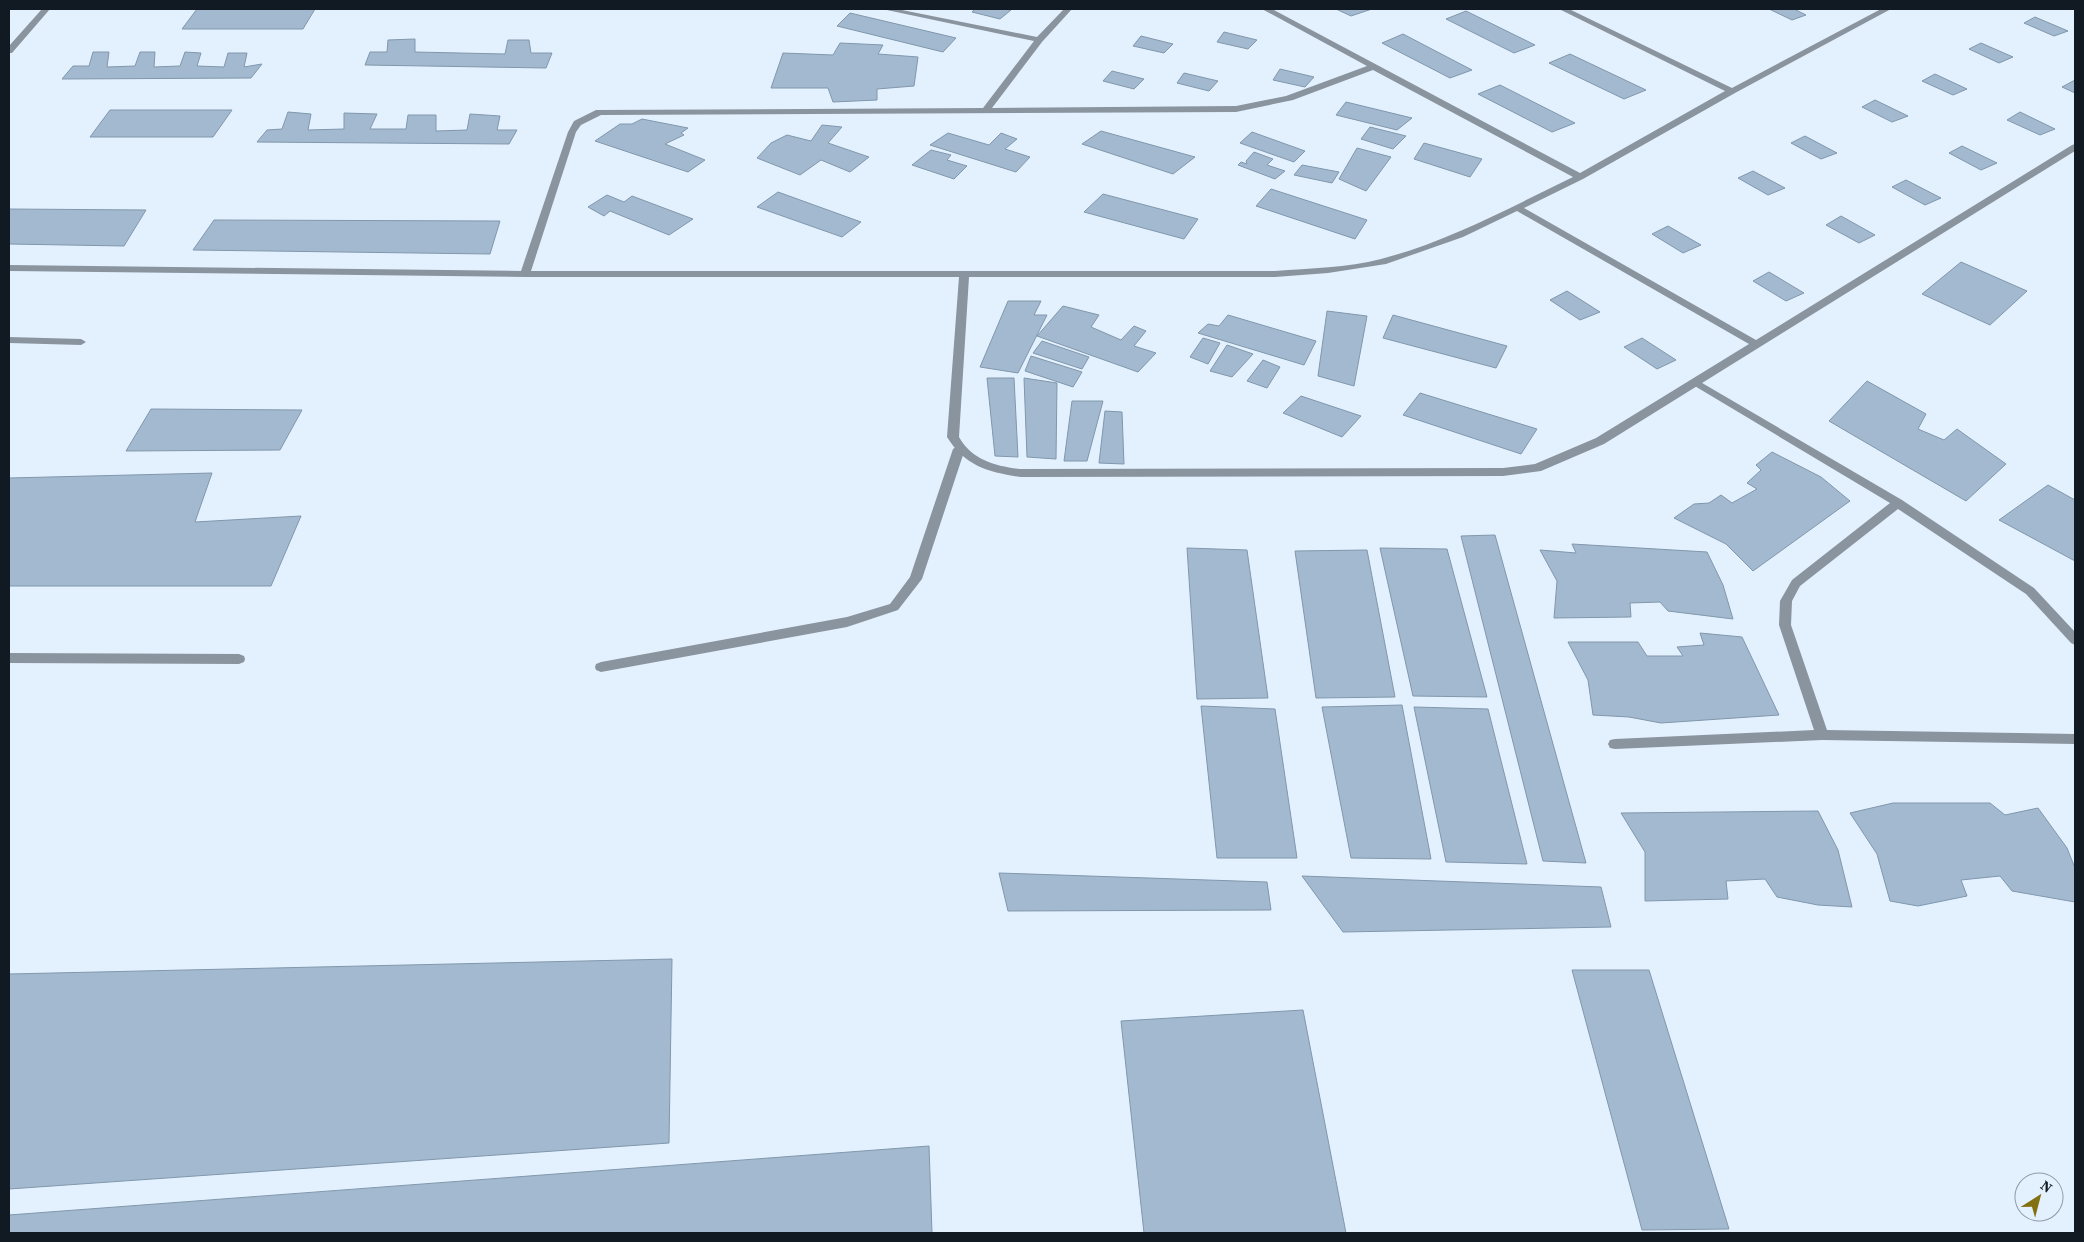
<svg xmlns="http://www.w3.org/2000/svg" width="2084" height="1242" viewBox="0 0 2084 1242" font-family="'Source Serif 4',serif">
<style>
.building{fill:#a2b9cf;stroke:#8097ac}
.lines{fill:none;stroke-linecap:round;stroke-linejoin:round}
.lane{fill:#8a949e;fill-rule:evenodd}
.street{fill:#8a949e;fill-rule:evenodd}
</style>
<rect width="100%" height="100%" fill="#e3f1ff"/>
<g class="building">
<path d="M 197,9 L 315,9 L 303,29 L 182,29 Z"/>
<path d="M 975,9 L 1005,9 L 1011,10 L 1000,19 L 972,12 Z"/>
<path d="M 1336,9 L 1372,9 L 1351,16 Z"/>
<path d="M 1769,9 L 1794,9 L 1806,15 L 1792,20 Z"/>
<path d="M 1466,11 L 1535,45 L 1514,53 L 1446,19 Z"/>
<path d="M 850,13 L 956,38 L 943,52 L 837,26 Z"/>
<path d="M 2035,17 L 2068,31 L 2054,36 L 2024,23 Z"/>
<path d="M 1224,32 L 1257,40 L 1248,49 L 1217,42 Z"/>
<path d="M 1403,34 L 1472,70 L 1450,78 L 1382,43 Z"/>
<path d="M 1141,36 L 1173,44 L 1164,53 L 1133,46 Z"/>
<path d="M 415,39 L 415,52 L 505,54 L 508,40 L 529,40 L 531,53 L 552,53 L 546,68 L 365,65 L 370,52 L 387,52 L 388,40 Z"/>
<path d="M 840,43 L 883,45 L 878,54 L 918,57 L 914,86 L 877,89 L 877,100 L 833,102 L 828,88 L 771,88 L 783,53 L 833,55 Z"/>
<path d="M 1981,43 L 2013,57 L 1999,63 L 1969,49 Z"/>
<path d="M 93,52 L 109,52 L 107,67 L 135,66 L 140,52 L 155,52 L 154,67 L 180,66 L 185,52 L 201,53 L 197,66 L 224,67 L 228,53 L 247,53 L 244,67 L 262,64 L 251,78 L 62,79 L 73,66 L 89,66 Z"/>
<path d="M 1570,54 L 1646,90 L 1624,99 L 1549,63 Z"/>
<path d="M 1280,69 L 1314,77 L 1305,87 L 1273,80 Z"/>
<path d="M 1112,71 L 1144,79 L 1134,89 L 1103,81 Z"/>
<path d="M 1184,73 L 1218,81 L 1209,91 L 1177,83 Z"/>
<path d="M 1935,74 L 1967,89 L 1953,95 L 1922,81 Z"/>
<path d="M 2075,80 L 2075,93 L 2062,87 Z"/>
<path d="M 1500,85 L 1575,123 L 1552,132 L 1478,94 Z"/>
<path d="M 1875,100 L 1908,116 L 1892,122 L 1862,107 Z"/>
<path d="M 1346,102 L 1412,118 L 1397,130 L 1336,115 Z"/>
<path d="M 110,110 L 232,110 L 213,137 L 90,137 Z"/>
<path d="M 288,112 L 311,114 L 308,130 L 344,129 L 344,113 L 377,114 L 370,129 L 406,129 L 408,115 L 436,115 L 436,131 L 467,130 L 470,114 L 500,116 L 497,130 L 517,130 L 509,144 L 257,142 L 267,130 L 282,129 Z"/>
<path d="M 2020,112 L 2055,129 L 2040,135 L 2007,120 Z"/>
<path d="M 642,119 L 688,128 L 681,133 L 684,135 L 665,144 L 705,160 L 688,172 L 595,141 L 620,124 L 632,124 Z"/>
<path d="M 822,125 L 842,127 L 828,143 L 869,157 L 850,172 L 821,160 L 800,175 L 757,158 L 771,143 L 787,135 L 811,141 Z"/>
<path d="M 1370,127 L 1406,136 L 1393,149 L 1361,139 Z"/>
<path d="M 1101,131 L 1195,157 L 1173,174 L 1082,144 Z"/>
<path d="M 1252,132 L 1305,151 L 1294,162 L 1240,143 Z"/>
<path d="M 948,133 L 989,145 L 1001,133 L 1017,139 L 1005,149 L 1030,157 L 1016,172 L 930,145 Z"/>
<path d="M 1805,136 L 1837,153 L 1821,159 L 1791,143 Z"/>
<path d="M 1424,143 L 1482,159 L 1470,177 L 1414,159 Z"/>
<path d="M 1962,146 L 1997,163 L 1981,170 L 1949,153 Z"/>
<path d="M 1357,148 L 1391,157 L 1366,191 L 1339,179 Z"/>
<path d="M 931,150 L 951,155 L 947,160 L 967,166 L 954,179 L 912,165 Z"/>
<path d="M 1254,152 L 1273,159 L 1267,165 L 1285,171 L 1275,179 L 1238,165 L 1241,162 L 1247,164 L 1246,161 Z"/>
<path d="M 1302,165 L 1339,172 L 1332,183 L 1294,175 Z"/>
<path d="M 1753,171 L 1785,188 L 1768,195 L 1738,178 Z"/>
<path d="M 1906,180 L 1941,198 L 1925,205 L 1892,187 Z"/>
<path d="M 1271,189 L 1367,220 L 1355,239 L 1256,206 Z"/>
<path d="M 778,192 L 861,222 L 842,237 L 757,207 Z"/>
<path d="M 1103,194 L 1198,219 L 1184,239 L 1084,212 Z"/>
<path d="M 607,195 L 624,202 L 632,196 L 693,219 L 669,235 L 610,211 L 604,216 L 588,207 Z"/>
<path d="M 9,209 L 146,210 L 124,246 L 9,244 Z"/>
<path d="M 1841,216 L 1875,235 L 1859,243 L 1826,225 Z"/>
<path d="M 214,220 L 500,221 L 490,254 L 193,250 Z"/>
<path d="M 1668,226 L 1701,245 L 1683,253 L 1652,234 Z"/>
<path d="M 1961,262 L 2027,291 L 1990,325 L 1922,294 Z"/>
<path d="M 1769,272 L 1804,293 L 1786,301 L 1753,281 Z"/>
<path d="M 1567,291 L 1600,312 L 1580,320 L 1550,300 Z"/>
<path d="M 1008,301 L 1041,301 L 1034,315 L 1047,315 L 1018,373 L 980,367 Z"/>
<path d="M 1063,306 L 1099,315 L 1091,327 L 1121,340 L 1134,326 L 1146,331 L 1134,346 L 1156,353 L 1138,372 L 1037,336 Z"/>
<path d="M 1327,311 L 1367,316 L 1354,386 L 1318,376 Z"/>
<path d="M 1228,315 L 1316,341 L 1304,365 L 1198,333 L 1208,324 L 1219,326 Z"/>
<path d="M 1393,315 L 1507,346 L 1496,368 L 1383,338 Z"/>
<path d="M 1203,338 L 1220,343 L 1208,364 L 1190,357 Z"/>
<path d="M 1642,338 L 1676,360 L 1657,369 L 1624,347 Z"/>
<path d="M 1042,341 L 1089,357 L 1082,369 L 1033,353 Z"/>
<path d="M 1227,345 L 1253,354 L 1232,377 L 1210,371 Z"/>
<path d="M 1031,356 L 1082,372 L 1073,387 L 1025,371 Z"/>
<path d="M 1263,360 L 1280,367 L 1267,388 L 1247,381 Z"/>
<path d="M 987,378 L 1014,378 L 1018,457 L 995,456 Z"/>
<path d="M 1024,378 L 1057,383 L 1056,459 L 1027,457 Z"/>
<path d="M 1867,381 L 1926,414 L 1918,429 L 1944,440 L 1957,429 L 2006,464 L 1966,501 L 1829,421 Z"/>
<path d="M 1420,393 L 1537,429 L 1521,454 L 1403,415 Z"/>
<path d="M 1301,396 L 1361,416 L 1342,437 L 1283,413 Z"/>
<path d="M 1072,401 L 1103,401 L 1087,461 L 1064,461 Z"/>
<path d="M 151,409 L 302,410 L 280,450 L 126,451 Z"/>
<path d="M 1105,411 L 1122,412 L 1124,464 L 1099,463 Z"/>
<path d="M 1772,452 L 1821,477 L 1850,501 L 1753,571 L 1726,544 L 1674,518 L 1694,504 L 1709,503 L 1721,495 L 1732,503 L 1757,489 L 1747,483 L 1761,470 L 1756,465 Z"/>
<path d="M 212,473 L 195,522 L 301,516 L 271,586 L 9,586 L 9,478 Z"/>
<path d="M 2048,485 L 2075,500 L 2075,561 L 1999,520 Z"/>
<path d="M 1495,535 L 1586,863 L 1543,861 L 1461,536 Z"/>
<path d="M 1572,544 L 1707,552 L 1723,585 L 1733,619 L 1668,611 L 1660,602 L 1630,603 L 1631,617 L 1554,618 L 1557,581 L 1540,550 L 1576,553 Z"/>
<path d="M 1187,548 L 1247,550 L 1268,698 L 1197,699 Z"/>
<path d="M 1380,548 L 1447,549 L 1487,697 L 1413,696 Z"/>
<path d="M 1367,550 L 1395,697 L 1316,698 L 1295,551 Z"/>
<path d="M 1700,633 L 1742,637 L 1779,715 L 1661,723 L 1629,717 L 1593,715 L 1588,680 L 1568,642 L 1638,642 L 1647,656 L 1683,656 L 1677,647 L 1704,645 Z"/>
<path d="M 1402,705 L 1431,859 L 1351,858 L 1322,707 Z"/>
<path d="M 1201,706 L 1275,709 L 1297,858 L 1217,858 Z"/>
<path d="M 1414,707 L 1488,709 L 1527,864 L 1446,862 Z"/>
<path d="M 1893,803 L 1990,803 L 2005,815 L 2038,808 L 2067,848 L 2075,868 L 2075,902 L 2012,891 L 2000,876 L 1961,880 L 1967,896 L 1918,906 L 1890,901 L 1877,854 L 1850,813 Z"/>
<path d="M 1818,811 L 1838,850 L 1852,907 L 1818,905 L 1777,897 L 1765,879 L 1726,881 L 1728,899 L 1645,901 L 1645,852 L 1621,813 Z"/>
<path d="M 999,873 L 1267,882 L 1271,910 L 1008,911 Z"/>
<path d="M 1302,876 L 1601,887 L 1611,927 L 1343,932 Z"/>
<path d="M 672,959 L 669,1143 L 9,1189 L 9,974 Z"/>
<path d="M 1572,970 L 1649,970 L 1729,1229 L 1642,1230 Z"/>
<path d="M 1303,1010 L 1346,1233 L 1144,1233 L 1121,1021 Z"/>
<path d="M 929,1146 L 932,1233 L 9,1233 L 9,1215 Z"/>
</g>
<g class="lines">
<g class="lane">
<path d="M 9,337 L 81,339 L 86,342 L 81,345 L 9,343 Z"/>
<path d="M 1697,380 L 1902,500 L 2034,588 L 2075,632 L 2075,645 L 2071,643 L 2026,594 L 1898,509 L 1800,586 L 1792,601 L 1791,625 L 1827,730 L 2075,734 L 2075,744 L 1822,740 L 1615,749 L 1610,748 L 1608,744 L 1610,740 L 1615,739 L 1814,730 L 1779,625 L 1780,601 L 1792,580 L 1890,503 L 1693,385 L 1692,383 Z"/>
<path d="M 959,445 L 965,449 L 922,579 L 898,610 L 847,627 L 601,672 L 596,670 L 595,667 L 596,664 L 601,662 L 847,617 L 890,604 L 910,577 L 953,449 Z"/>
<path d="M 9,653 L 239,654 L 244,656 L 245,659 L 244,662 L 239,664 L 9,663 Z"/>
</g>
<g class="street">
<path d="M 42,9 L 50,9 L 12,53 L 9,53 L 9,46 Z"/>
<path d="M 882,9 L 897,9 L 1037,37 L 1064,9 L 1072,9 L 1042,42 L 992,108 L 1236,106 L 1286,96 L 1367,66 L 1262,9 L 1272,9 L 1580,173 L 1725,91 L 1559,9 L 1569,9 L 1732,88 L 1881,9 L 1891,9 L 1735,93 L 1583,179 L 1524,208 L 1756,340 L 2072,145 L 2075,144 L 2075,151 L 1604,444 L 1541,471 L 1503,476 L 1020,477 C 988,472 965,466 947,437 L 959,277 L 525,277 L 9,271 L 9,265 L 521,271 L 568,132 L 574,121 L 596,110 L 983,108 L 1034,41 ZM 1373,70 L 1573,177 C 1511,207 1449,241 1381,259 C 1347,268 1310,268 1275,271 L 531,271 L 576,132 L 581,125 L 601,115 L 1236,112 L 1293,100 ZM 1517,211 L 1749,344 L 1596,438 L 1535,464 L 1503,468 L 1020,469 C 995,466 972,460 959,437 L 969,277 L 1275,277 L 1328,273 L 1386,264 L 1463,237 Z"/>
</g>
</g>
<rect width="2084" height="1242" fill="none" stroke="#111a22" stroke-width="20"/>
<g transform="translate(2039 1197) rotate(36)"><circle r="24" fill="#e3f1ff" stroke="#8f9ba7"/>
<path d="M0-4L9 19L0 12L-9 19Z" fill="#837010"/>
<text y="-8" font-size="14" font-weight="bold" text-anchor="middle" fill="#111a22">N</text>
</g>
</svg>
